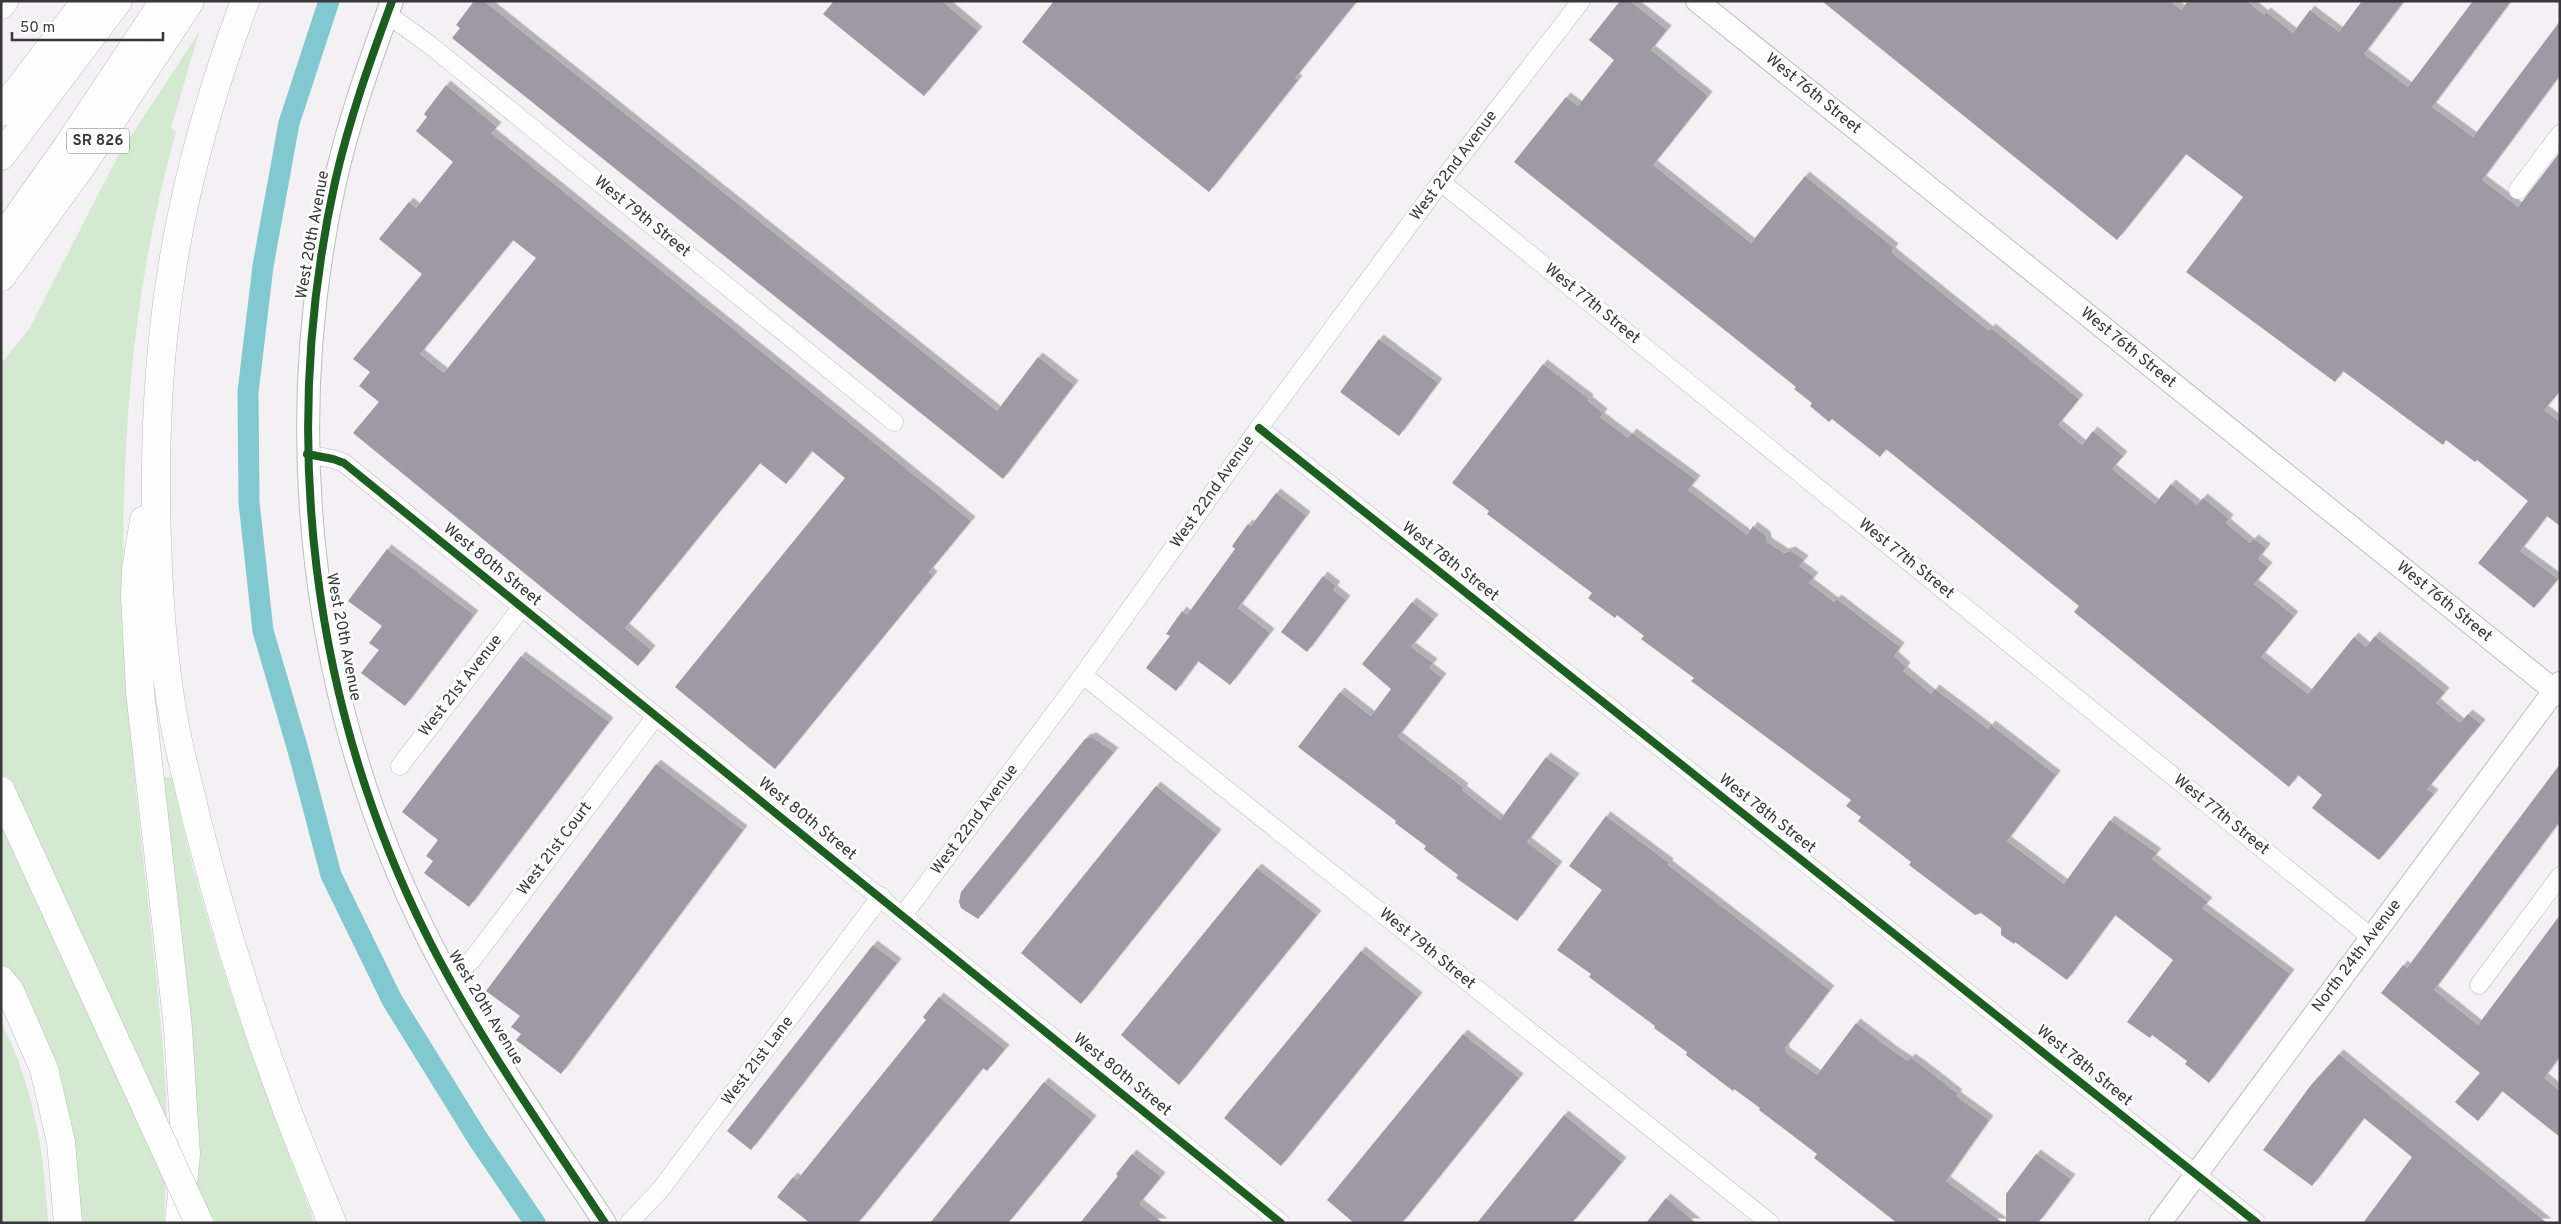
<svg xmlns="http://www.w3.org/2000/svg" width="2561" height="1224" viewBox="0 0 2561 1224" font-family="Overpass,sans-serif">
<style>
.green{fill:#d3ead0}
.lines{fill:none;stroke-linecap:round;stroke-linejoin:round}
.canal{stroke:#82c8d0;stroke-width:21}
.building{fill:#9f99a5;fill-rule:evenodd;filter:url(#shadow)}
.minor-casing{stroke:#bdbcbe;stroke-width:19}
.tertiary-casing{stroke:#bdbcbe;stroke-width:24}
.motorway-casing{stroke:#bdbcbe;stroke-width:29}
.minor{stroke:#fdfdfd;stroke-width:18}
.tertiary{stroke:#fdfdfd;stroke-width:22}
.motorway{stroke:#fdfdfd;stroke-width:28}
.motorway-bridge-casing{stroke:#bdbcbe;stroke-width:29;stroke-linecap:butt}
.motorway-bridge{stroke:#fdfdfd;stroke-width:28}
.cycleway-casing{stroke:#fff;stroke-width:11}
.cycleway{stroke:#1b5e20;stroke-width:8}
.labels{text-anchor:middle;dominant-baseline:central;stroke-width:5;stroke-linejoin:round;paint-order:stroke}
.shield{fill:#fff;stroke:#747374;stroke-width:1}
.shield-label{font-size:15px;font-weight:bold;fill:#383739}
.street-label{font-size:16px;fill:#383739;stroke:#fff}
</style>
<defs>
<filter id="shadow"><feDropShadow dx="4.5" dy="-4.5" stdDeviation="0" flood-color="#0004"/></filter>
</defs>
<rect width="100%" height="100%" fill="#f3f1f4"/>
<g class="green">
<path d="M 199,32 L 171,128 L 176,132 C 123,318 116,518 129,711 C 138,840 159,967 166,1096 C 168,1138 166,1181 164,1223 L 72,1223 L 26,1004 L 1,964 L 1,364 L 29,329 L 118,156 Z"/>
<path d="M 162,777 L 172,777 C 203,930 259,1078 315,1223 L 190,1223 Z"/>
<path d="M 1,1022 C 34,1087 44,1151 48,1223 L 1,1223 Z"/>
</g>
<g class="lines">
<path class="canal" d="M 329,1 L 289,123 L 263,266 L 248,392 L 249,502 L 263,631 L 298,750 L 331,875 L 392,1000 L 478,1139 L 535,1223"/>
</g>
<g class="building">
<path d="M 474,1 L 484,1 L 997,411 L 1038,357 L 1074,385 L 1003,479 L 452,38 L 460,28 L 456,25 Z"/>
<path d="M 834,1 L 942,1 L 978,31 L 924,96 L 823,14 Z"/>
<path d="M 1054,1 L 1357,1 L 1295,78 L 1298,80 L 1209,192 L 1022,42 Z"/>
<path d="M 1620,1 L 1630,1 L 1667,30 L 1651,50 L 1708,96 L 1653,165 L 1751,243 L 1805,176 L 1894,248 L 1891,252 L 1989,331 L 1991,328 L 2079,399 L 2058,425 L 2082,445 L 2093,431 L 2123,456 L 2112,469 L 2155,504 L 2171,484 L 2197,505 L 2203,498 L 2229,519 L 2226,523 L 2250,543 L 2254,539 L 2266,548 L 2258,559 L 2268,567 L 2254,584 L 2294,616 L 2261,657 L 2308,694 L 2354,637 L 2366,647 L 2375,636 L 2445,692 L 2436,703 L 2460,723 L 2468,714 L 2481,724 L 2427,789 L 2434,794 L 2379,860 L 2312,808 L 2322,795 L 2298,775 L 2289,787 L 2074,612 L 2079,606 L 1886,449 L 1880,457 L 1832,419 L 1829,422 L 1810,406 L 1812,403 L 1794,389 L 1796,387 L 1514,162 L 1566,97 L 1578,106 L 1614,60 L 1589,40 Z"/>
<path d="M 1822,1 L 2170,1 L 2181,10 L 2188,1 L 2247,1 L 2264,15 L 2266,12 L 2293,33 L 2310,10 L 2339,32 L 2362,1 L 2404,1 L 2364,54 L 2408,87 L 2473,1 L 2511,1 L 2432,107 L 2473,137 L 2560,21 L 2560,75 L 2482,180 L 2518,207 L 2560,152 L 2560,391 L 2544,410 L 2560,422 L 2560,526 L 2547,516 L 2520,551 L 2558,579 L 2534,608 L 2478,563 L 2528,501 L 2477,460 L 2475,462 L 2446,440 L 2443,445 L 2343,371 L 2335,382 L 2186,272 L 2243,197 L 2186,154 L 2117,240 Z"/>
<path d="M 446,85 L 497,127 L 491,133 L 971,521 L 929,572 L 933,576 L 775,769 L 675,687 L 845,478 L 812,451 L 786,484 L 760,463 L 707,527 L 625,628 L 651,650 L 638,666 L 353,433 L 379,402 L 359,386 L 370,372 L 353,359 L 422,274 L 379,239 L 409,202 L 416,208 L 453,162 L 416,131 L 427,117 L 424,114 ZM 513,240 L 536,258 L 444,373 L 420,354 Z"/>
<path d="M 1379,339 L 1438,383 L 1399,436 L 1340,392 Z"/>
<path d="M 1543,364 L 1589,399 L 1588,401 L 1603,413 L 1600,417 L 1628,438 L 1632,433 L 1696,480 L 1688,490 L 1747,535 L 1753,526 L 1766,536 L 1767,542 L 1784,553 L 1791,551 L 1804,560 L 1799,566 L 1814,577 L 1809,583 L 1834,602 L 1837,599 L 1900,647 L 1894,656 L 1906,667 L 1903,671 L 1931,694 L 1935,689 L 1988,729 L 1991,725 L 2056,775 L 2007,841 L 2064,884 L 2110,820 L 2157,853 L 2152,859 L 2208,902 L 2202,908 L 2290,974 L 2209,1083 L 2185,1064 L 2187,1061 L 2152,1035 L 2150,1038 L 2127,1022 L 2173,960 L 2115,915 L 2067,980 L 2015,942 L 2014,944 L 2001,935 L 2001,928 L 1981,913 L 1975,915 L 1909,865 L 1911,862 L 1858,821 L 1861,817 L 1846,806 L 1851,800 L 1691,681 L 1694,678 L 1641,639 L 1644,636 L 1617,615 L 1615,618 L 1588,598 L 1592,593 L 1487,514 L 1489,511 L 1452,483 Z"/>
<path d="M 1276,493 L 1306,516 L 1238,608 L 1270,633 L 1230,685 L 1198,661 L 1176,691 L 1146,668 L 1170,636 L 1166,634 L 1182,611 L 1187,615 L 1235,549 L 1232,546 L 1248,524 L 1251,526 Z"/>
<path d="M 387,549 L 474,615 L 405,706 L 361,673 L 379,650 L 369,643 L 382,626 L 348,601 Z"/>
<path d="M 1323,576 L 1336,586 L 1333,590 L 1346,600 L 1307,652 L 1281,632 Z"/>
<path d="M 1412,602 L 1434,619 L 1411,647 L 1433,663 L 1429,668 L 1442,678 L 1398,737 L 1464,788 L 1462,790 L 1500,820 L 1546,757 L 1575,778 L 1527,842 L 1558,866 L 1517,921 L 1456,878 L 1458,875 L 1424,849 L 1426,846 L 1395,823 L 1396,821 L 1298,747 L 1340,692 L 1371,716 L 1391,689 L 1362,664 Z"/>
<path d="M 521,656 L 609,722 L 469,907 L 424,873 L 433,861 L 426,856 L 438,840 L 402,812 Z"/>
<path d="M 1092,737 L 1114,752 L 978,919 L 961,908 L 959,902 L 961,892 L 1085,739 Z"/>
<path d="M 656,764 L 743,830 L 561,1074 L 516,1040 L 521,1034 L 511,1027 L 520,1016 L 486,991 Z"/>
<path d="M 2560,764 L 2560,821 L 2434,990 L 2478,1025 L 2560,915 L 2560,1056 L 2544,1078 L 2560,1091 L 2560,1137 L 2502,1091 L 2478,1121 L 2455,1102 L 2480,1073 L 2381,993 L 2403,965 L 2407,968 Z"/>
<path d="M 1156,786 L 1217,834 L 1081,1004 L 1021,953 Z"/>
<path d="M 1606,816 L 1669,863 L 1668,865 L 1830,990 L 1785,1048 L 1785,1052 L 1817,1075 L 1856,1023 L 1893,1051 L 1908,1061 L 1911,1058 L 1926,1069 L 1958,1094 L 1956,1096 L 1989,1120 L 1946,1181 L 2003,1223 L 1897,1223 L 1814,1158 L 1817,1154 L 1759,1110 L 1760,1108 L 1734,1089 L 1733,1091 L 1686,1055 L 1687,1052 L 1654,1028 L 1655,1026 L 1589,977 L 1591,974 L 1557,950 L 1602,890 L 1569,866 Z"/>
<path d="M 1257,868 L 1317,915 L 1179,1085 L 1121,1035 Z"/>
<path d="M 873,945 L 897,963 L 751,1150 L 727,1131 Z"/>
<path d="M 1361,951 L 1418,997 L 1281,1166 L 1224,1118 Z"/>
<path d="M 939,997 L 1005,1049 L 987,1071 L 983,1068 L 858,1223 L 810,1223 L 777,1197 L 793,1177 L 797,1180 L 926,1020 L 923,1017 Z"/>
<path d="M 1463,1034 L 1519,1078 L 1402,1223 L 1354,1223 L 1327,1200 Z"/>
<path d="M 2339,1054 L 2547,1223 L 2363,1223 L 2412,1157 L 2364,1118 L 2312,1186 L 2263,1150 L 2311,1085 Z"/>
<path d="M 1044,1082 L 1092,1120 L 1008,1223 L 930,1223 Z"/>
<path d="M 1564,1115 L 1622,1162 L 1572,1223 L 1477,1223 Z"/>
<path d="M 1132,1154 L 1161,1177 L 1139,1204 L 1163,1223 L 1080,1223 L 1118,1176 L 1116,1174 Z"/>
<path d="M 2036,1154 L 2071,1179 L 2038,1223 L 2006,1223 L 2006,1194 Z"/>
<path d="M 1666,1198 L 1696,1223 L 1646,1223 Z"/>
</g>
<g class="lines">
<defs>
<g id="minor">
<path d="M 387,14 L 430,45 L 894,422"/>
<path d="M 1441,182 L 2371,937"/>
<path d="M 2518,190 L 2560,134"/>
<path d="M 1259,428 L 2257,1223"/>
<path d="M 307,454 L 333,459 L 344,463 L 1281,1223"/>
<path d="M 1083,675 L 1770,1223"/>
<path d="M 400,766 L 522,607"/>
<path d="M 904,914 L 1083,675 L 1259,428 L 1441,182 L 1581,1"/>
<path d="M 450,979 L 472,960 L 656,716"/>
<path d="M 2479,985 L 2560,876"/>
<path d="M 629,1223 L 661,1189 L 881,896"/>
</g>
<g id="tertiary">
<path d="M 392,1 C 370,61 349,120 335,182 C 279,437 311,706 429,940 C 479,1039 544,1130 605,1223"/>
<path d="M 1697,1 L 2560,695"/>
<path d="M 2160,1223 L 2560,683"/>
</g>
<g id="motorway">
<path d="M 245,1 C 176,183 150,346 157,540 C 159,607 164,676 178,741 C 205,862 240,983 283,1099 C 298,1141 316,1182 332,1223"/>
<path d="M 1,5 L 4,1"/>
<path d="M 1,112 L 86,1"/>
<path d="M 1,156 L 118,1"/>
<path d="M 1,240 L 67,147 L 164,1"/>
<path d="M 1,277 L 81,167 L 190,1"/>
<path d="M 144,520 L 136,570 L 135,596 L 140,692 L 178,1028 L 186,1154 L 179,1223"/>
<path d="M 1,980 L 10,991 L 44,1069 L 61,1142 L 68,1223"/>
</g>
</defs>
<use href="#minor" class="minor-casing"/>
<use href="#tertiary" class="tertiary-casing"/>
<use href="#motorway" class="motorway-casing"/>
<use href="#minor" class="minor"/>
<use href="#tertiary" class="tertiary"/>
<use href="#motorway" class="motorway"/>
<defs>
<path id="motorway-bridge" d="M 1,791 L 199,1223"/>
</defs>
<use href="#motorway-bridge" class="motorway-bridge-casing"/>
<use href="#motorway-bridge" class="motorway-bridge"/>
<defs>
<g id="cycleway">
<path d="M 392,1 C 370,61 349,120 335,182 C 279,437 311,706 429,940 C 479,1039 544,1130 605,1223"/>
<path d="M 1259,428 L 2257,1223"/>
<path d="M 307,454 L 333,459 L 344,463 L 1281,1223"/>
</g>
</defs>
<use href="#cycleway" class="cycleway-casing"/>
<use href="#cycleway" class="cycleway"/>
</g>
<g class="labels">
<rect class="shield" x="67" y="128.5" width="62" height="25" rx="4"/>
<g class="shield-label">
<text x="98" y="141">SR 826</text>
</g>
<g class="street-label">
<text transform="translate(1813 94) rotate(39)">West 76th Street</text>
<text transform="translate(1454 166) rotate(-53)">West 22nd Avenue</text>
<text transform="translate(642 217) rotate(39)">West 79th Street</text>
<text transform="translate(313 235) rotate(-80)">West 20th Avenue</text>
<text transform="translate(1592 304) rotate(39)">West 77th Street</text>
<text transform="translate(2128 348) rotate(39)">West 76th Street</text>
<text transform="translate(1213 492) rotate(-55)">West 22nd Avenue</text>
<text transform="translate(1906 559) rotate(39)">West 77th Street</text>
<text transform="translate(1450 562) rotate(38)">West 78th Street</text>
<text transform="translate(492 565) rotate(39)">West 80th Street</text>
<text transform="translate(2444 602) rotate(39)">West 76th Street</text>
<text transform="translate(343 637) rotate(79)">West 20th Avenue</text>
<text transform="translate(461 686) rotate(-52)">West 21st Avenue</text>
<text transform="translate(1767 814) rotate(38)">West 78th Street</text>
<text transform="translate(2221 815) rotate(39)">West 77th Street</text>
<text transform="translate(807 819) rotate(39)">West 80th Street</text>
<text transform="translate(975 820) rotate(-53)">West 22nd Avenue</text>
<text transform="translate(555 849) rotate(-53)">West 21st Court</text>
<text transform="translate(1427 949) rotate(39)">West 79th Street</text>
<text transform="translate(2357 956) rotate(-53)">North 24th Avenue</text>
<text transform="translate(485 1008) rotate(59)">West 20th Avenue</text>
<text transform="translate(758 1061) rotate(-53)">West 21st Lane</text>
<text transform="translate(2084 1066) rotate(39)">West 78th Street</text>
<text transform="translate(1122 1075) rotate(39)">West 80th Street</text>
</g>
</g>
<rect width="2561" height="1224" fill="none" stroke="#383739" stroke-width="5"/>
<path d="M12 32v8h151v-8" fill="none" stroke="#383739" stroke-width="2.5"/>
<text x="20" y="32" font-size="15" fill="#383739" stroke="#ffffff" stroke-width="4" paint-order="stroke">50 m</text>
</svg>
